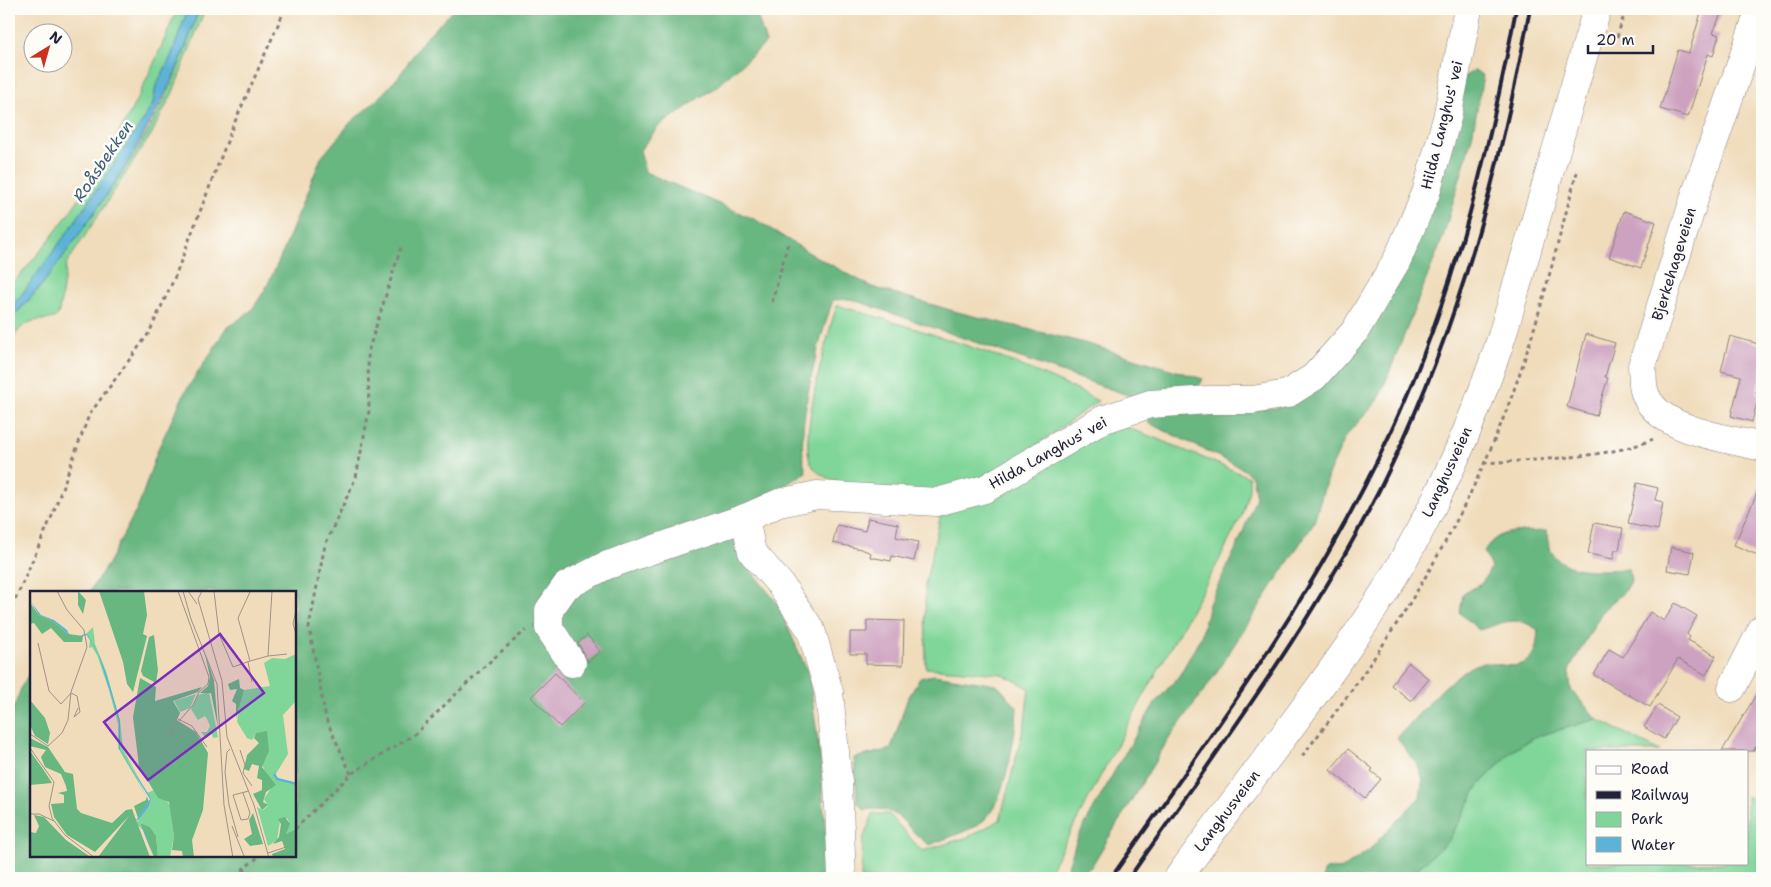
<svg xmlns="http://www.w3.org/2000/svg" width="1771" height="887" viewBox="0 0 1771 887" font-family="'Shantell Sans',sans-serif">
<style>
.green{fill:#80d598;stroke:#517c6a}
.forest{fill:#68b680;stroke:#456c5e}
.water{fill:#5bb3d8;stroke:#3e6a8a}
.building{fill:#cda2c0}
.lines{fill:none;stroke-linecap:round;stroke-linejoin:round}
.minor-casing{stroke:#897f7b;stroke-width:29}
.major-casing{stroke:#897f7b;stroke-width:29}
.path{stroke:#897f7b;stroke-width:3;stroke-dasharray:4 4;stroke-linecap:butt}
.minor{stroke:#fff;stroke-width:28}
.major{stroke:#fff;stroke-width:28}
.rail{stroke:#22223b;stroke-width:4}
.labels{text-anchor:middle;dominant-baseline:central;stroke-width:5;stroke-linejoin:round;paint-order:stroke}
.street-label{font-size:15px;fill:#22223b;stroke:#fdfcf7}
.water-label{font-size:16px;font-style:italic;fill:#395c7a;stroke:#fdfcf7}
.inset-river{fill:none;stroke:#5bb3d8;stroke-width:2.5}
.inset-road{fill:none;stroke:#9e9288;stroke-width:1}
.view{fill:#7b2cbf;fill-opacity:0.15;stroke:#7b2cbf;stroke-width:2.5}
.inset-edge{fill:none;stroke:#22223b;stroke-width:2.5}
</style>
<rect width="100%" height="100%" fill="#fdfcf7"/>
<filter id="ink" filterUnits="userSpaceOnUse"><feTurbulence type="fractalNoise" baseFrequency=".02" numOctaves="2"/><feDisplacementMap in="SourceGraphic" scale="10" xChannelSelector="R" yChannelSelector="G"/><feConvolveMatrix kernelMatrix="1 2 1 2 8 2 1 2 1" color-interpolation-filters="sRGB"/></filter>
<filter id="wash" filterUnits="userSpaceOnUse"><feTurbulence type="fractalNoise" baseFrequency=".0096" numOctaves="4" result="noise"/><feDisplacementMap in="SourceGraphic" scale="20" xChannelSelector="R" yChannelSelector="G"/><feGaussianBlur stdDeviation="1.12" result="paint"/><feColorMatrix in="noise" values="0 0 0 0 0 0 0 0 0 0 0 0 0 0 0 0 0 1.4 0 .05"/><feComposite in="paint" operator="in"/></filter>
<g filter="url(#wash)">
<rect width="100%" height="100%" fill="#f0dcbb"/>
<g class="green">
<path d="M 177,9 L 188,9 L 171,57 L 156,86 L 153,104 L 143,121 L 70,229 L 20,297 L 9,308 L 9,287 C 84,207 137,110 177,9 Z"/>
<path d="M 199,9 L 205,9 L 173,92 L 152,133 L 67,263 C 64,273 61,311 57,316 C 51,321 41,319 34,321 C 22,323 16,334 9,343 L 9,320 C 38,294 60,261 83,229 C 106,196 130,163 150,128 C 171,90 186,49 199,9 Z"/>
<path d="M 837,305 C 926,332 1015,357 1098,401 C 1054,431 990,486 938,491 C 914,494 883,487 859,485 C 841,484 814,478 809,458 C 802,427 827,337 837,305 Z"/>
<path d="M 1112,422 L 1155,438 L 1249,477 L 1249,490 L 1242,515 L 1216,566 L 1132,717 L 1046,878 L 861,878 L 863,839 L 873,814 L 889,814 L 922,851 L 968,837 L 1000,820 L 1025,722 L 1029,688 L 1002,674 L 926,668 L 925,585 L 942,509 Z"/>
<path d="M 1597,719 L 1660,751 L 1587,751 L 1587,863 L 1747,863 L 1747,796 L 1762,803 L 1762,878 L 1407,878 L 1449,840 L 1478,786 L 1511,752 L 1534,737 Z"/>
</g>
<g class="forest">
<path d="M 455,9 L 755,9 L 766,43 L 717,86 L 658,127 L 640,150 L 645,172 L 756,220 L 811,254 L 872,287 L 957,312 L 1081,342 L 1203,379 L 1199,386 L 1133,397 L 851,299 L 833,300 C 819,340 793,432 806,472 L 756,504 L 726,516 L 743,561 L 777,603 L 809,675 L 821,765 L 828,878 L 9,878 L 9,720 L 22,686 L 31,670 L 31,856 L 295,856 L 295,592 L 89,592 L 109,562 L 139,505 L 158,449 L 185,392 L 227,328 L 251,311 L 265,290 L 283,252 L 321,158 L 351,122 L 378,99 L 399,76 L 425,38 Z"/>
<path d="M 1475,70 L 1483,76 L 1472,137 L 1443,237 L 1378,401 L 1347,434 L 1328,475 L 1314,522 L 1210,682 L 1168,740 L 1091,867 L 1073,878 L 1068,866 L 1078,837 L 1118,765 L 1155,703 L 1179,676 L 1201,637 L 1209,604 L 1240,540 L 1256,497 L 1252,476 L 1240,467 L 1149,423 L 1144,412 L 1277,408 L 1366,337 L 1465,76 Z"/>
<path d="M 1547,531 C 1547,578 1597,570 1629,569 L 1631,581 L 1626,590 L 1603,610 L 1569,670 L 1571,690 L 1597,719 L 1534,737 L 1511,752 L 1478,786 L 1449,840 L 1407,878 L 1322,878 L 1325,870 L 1343,868 L 1368,851 L 1420,797 L 1423,779 L 1418,766 L 1397,738 C 1416,718 1450,675 1475,665 C 1491,658 1512,673 1527,661 C 1537,653 1537,641 1538,630 C 1516,614 1503,623 1479,630 L 1460,613 L 1463,594 L 1481,584 L 1491,568 L 1484,551 C 1500,526 1520,533 1547,531 Z"/>
<path d="M 934,675 L 997,685 L 1017,707 C 1016,735 1005,803 983,821 C 971,831 945,838 930,845 C 903,830 903,804 865,810 L 857,802 L 854,758 L 891,749 L 907,700 L 920,678 Z"/>
</g>
<path class="water" d="M 188,9 L 199,9 C 172,92 137,152 87,223 C 63,257 40,291 9,320 L 9,308 L 20,297 L 70,229 L 143,121 L 153,104 L 156,86 L 171,57 Z"/>
<g id="blocks">
<g class="building">
<path d="M 1702,9 L 1723,9 L 1713,33 L 1719,35 L 1713,56 L 1708,54 L 1688,117 L 1660,109 L 1678,50 L 1689,53 Z"/>
<path d="M 1624,211 L 1656,222 L 1641,268 L 1609,257 Z"/>
<path d="M 1586,334 L 1615,343 L 1605,377 L 1608,378 L 1596,416 L 1567,407 Z"/>
<path d="M 1730,336 L 1762,345 L 1762,368 L 1756,393 L 1759,394 L 1752,422 L 1731,416 L 1741,376 L 1721,371 Z"/>
<path d="M 1762,482 L 1762,557 L 1734,545 Z"/>
<path d="M 1637,483 L 1658,488 L 1655,500 L 1663,502 L 1658,530 L 1628,524 Z"/>
<path d="M 868,518 L 898,524 L 896,537 L 918,542 L 914,561 L 892,556 L 891,561 L 870,557 L 871,553 L 861,549 L 833,543 L 837,525 L 865,531 Z"/>
<path d="M 1594,523 L 1623,528 L 1619,550 L 1615,550 L 1613,559 L 1588,554 Z"/>
<path d="M 1671,547 L 1694,552 L 1690,574 L 1667,570 Z"/>
<path d="M 1675,603 L 1697,616 L 1687,634 L 1690,637 L 1688,640 L 1716,656 L 1706,675 L 1678,659 L 1650,707 L 1594,675 L 1609,649 L 1623,657 L 1650,612 L 1664,621 Z"/>
<path d="M 867,620 L 904,621 L 903,665 L 866,664 L 866,654 L 850,654 L 850,632 L 867,632 Z"/>
<path d="M 587,635 L 600,651 L 588,662 L 578,643 Z"/>
<path d="M 1409,663 L 1429,679 L 1411,701 L 1391,685 Z"/>
<path d="M 555,673 L 584,703 L 560,727 L 531,697 Z"/>
<path d="M 1762,685 L 1762,736 L 1753,751 L 1722,751 Z"/>
<path d="M 1658,705 L 1677,717 L 1664,739 L 1644,727 Z"/>
<path d="M 1348,749 L 1373,769 L 1371,771 L 1381,779 L 1365,798 L 1330,770 Z"/>
</g>
</g>
</g>
<g filter="url(#ink)">
<use href="#blocks" fill-opacity="0" stroke="#897f7b" stroke-width="1"/>
<g class="lines">
<defs>
<g id="minor">
<path d="M 1760,9 L 1696,193 L 1642,366 C 1643,374 1642,383 1644,390 C 1654,431 1727,438 1762,447"/>
<path d="M 745,518 L 752,552 L 780,584 L 811,630 L 829,692 L 838,782 L 842,878"/>
<path d="M 572,663 L 549,628 L 549,610 L 566,586 L 605,566 L 745,518 L 779,503 L 817,495 L 937,502 L 985,489 L 1102,420 L 1150,404 L 1209,400 L 1253,400 L 1287,394 L 1314,377 L 1355,331 L 1397,260 L 1426,193 L 1447,118 L 1468,9"/>
<path d="M 1732,688 L 1762,629"/>
</g>
<path id="major" d="M 1178,878 C 1239,792 1307,710 1365,622 C 1424,534 1469,437 1502,336 L 1597,9"/>
</defs>
<use href="#minor" class="minor-casing"/>
<use href="#major" class="major-casing"/>
<g class="path">
<path d="M 1617,37 L 1626,9"/>
<path d="M 772,302 L 788,243"/>
<path d="M 1484,463 C 1531,460 1613,458 1653,439"/>
<path d="M 9,614 L 52,516 L 89,415 L 149,333 L 174,279 L 233,126 L 285,9"/>
<path d="M 1302,756 C 1390,644 1467,522 1515,387 C 1540,317 1557,244 1577,172"/>
<path d="M 351,774 L 326,719 L 309,627 L 325,545 L 356,477 L 369,411 L 368,352 L 402,244"/>
<path d="M 295,829 L 351,774 L 415,734 L 487,664 L 526,630"/>
<path d="M 244,868 L 248,878"/>
<path d="M 239,878 L 244,868 L 260,856"/>
</g>
<use href="#minor" class="minor"/>
<use href="#major" class="major"/>
<g class="rail">
<path d="M 1111,878 C 1206,743 1305,609 1378,459 C 1448,317 1487,164 1516,9"/>
<path d="M 1129,878 C 1222,744 1322,612 1392,464 C 1462,317 1500,168 1530,9"/>
</g>
</g>
</g>
<g class="labels">
<g class="street-label">
<text transform="translate(1442 125) rotate(-76)">Hilda Langhus' vei</text>
<text transform="translate(1674 264) rotate(-73)">Bjerkehageveien</text>
<text transform="translate(1048 453) rotate(-29)">Hilda Langhus' vei</text>
<text transform="translate(1447 472) rotate(-65)">Langhusveien</text>
<text transform="translate(1227 811) rotate(-53)">Langhusveien</text>
</g>
<g class="water-label">
<text transform="translate(103 161) rotate(-56)">Roåsbekken</text>
</g>
</g>
<g transform="translate(30 591)">
<rect width="266" height="266" fill="#f0dcbb"/>
<path d="M 63,36 L 65,53 L 76,80 L 90,129 L 93,158 L 117,202 L 124,199 L 128,207 L 134,207 L 140,214 L 144,245 L 140,266 L 128,266 L 126,245 L 120,236 L 110,232 L 112,237 L 106,233 L 121,207 L 117,202 L 97,168 L 117,206 L 88,157 L 88,133 L 79,99 L 67,64 L 62,56 L 59,57 L 60,49 L 68,63 L 56,43 ZM 266,63 L 266,110 L 253,124 L 258,163 L 244,186 L 266,193 L 266,238 L 256,244 L 259,231 L 257,227 L 250,230 L 247,249 L 238,255 L 227,216 L 233,219 L 238,215 L 234,208 L 241,197 L 232,173 L 237,165 L 226,142 L 222,149 L 217,147 L 207,131 L 210,106 L 214,99 L 240,95 L 234,72 L 242,67 L 255,68 ZM 179,101 L 188,146 L 183,147 L 182,143 L 176,147 L 171,141 L 177,141 L 180,135 L 177,128 L 175,125 L 168,129 L 161,118 L 168,104 ZM 166,103 L 160,117 L 150,121 L 144,110 Z" fill="#80d598"/>
<path d="M 48,0 L 56,9 L 53,23 L 48,14 ZM 69,0 L 114,0 L 117,24 L 113,43 L 117,45 L 103,101 L 97,93 L 93,71 ZM 0,12 L 9,24 L 23,30 L 38,43 L 53,45 L 52,51 L 34,51 L 21,37 L 12,43 L 4,32 L 0,33 ZM 124,44 L 128,79 L 126,92 L 113,85 L 111,80 L 119,46 ZM 175,63 L 184,89 L 188,136 L 181,102 L 170,102 L 178,95 L 180,86 ZM 110,87 L 126,96 L 125,110 L 172,96 L 168,101 L 143,110 L 150,122 L 147,129 L 166,141 L 178,162 L 173,219 L 162,249 L 164,266 L 153,266 L 152,260 L 142,259 L 144,245 L 139,211 L 128,207 L 109,175 L 103,126 ZM 209,88 L 210,97 L 214,99 L 206,127 L 206,113 L 202,110 L 207,98 L 200,99 L 198,93 ZM 0,109 L 15,127 L 20,142 L 18,153 L 5,145 L 0,134 ZM 237,140 L 239,160 L 232,176 L 246,194 L 236,201 L 233,211 L 238,214 L 232,219 L 223,203 L 232,199 L 232,189 L 227,187 L 229,175 L 222,173 L 219,180 L 214,178 L 217,164 L 229,152 L 224,147 L 226,142 ZM 0,147 L 18,156 L 35,181 L 43,183 L 47,218 L 51,222 L 82,232 L 96,219 L 102,218 L 120,266 L 68,266 L 99,225 L 65,261 L 37,244 L 24,226 L 21,213 L 34,212 L 34,204 L 28,202 L 37,200 L 36,195 L 31,183 L 15,176 L 11,166 L 16,159 L 0,155 ZM 0,160 L 13,178 L 22,192 L 0,194 ZM 117,205 L 119,212 L 108,227 L 104,215 L 116,209 ZM 223,222 L 233,253 L 220,255 L 214,248 L 222,243 L 219,229 ZM 4,224 L 14,226 L 36,249 L 62,267 L 0,267 L 0,241 L 6,242 L 9,235 ZM 255,226 L 260,233 L 256,243 L 266,238 L 266,266 L 243,266 L 242,263 L 255,258 L 252,250 L 243,253 L 249,246 L 251,233 L 248,228 ZM 110,232 L 120,236 L 126,245 L 128,266 L 124,266 Z" fill="#68b680"/>
<path d="M 0,10 L 11,24 L 24,29 L 37,39 L 39,43 L 49,46 L 54,43 L 57,43 L 70,66 L 77,85 L 90,130 L 90,159 L 121,207 L 119,215 L 110,227 L 105,231 L 114,239 L 123,266 L 113,239 L 105,231 L 120,208 L 89,158 L 89,130 L 69,65 L 57,44 L 49,46 L 38,43 L 23,30 L 9,24 Z" fill="#5bb3d8"/>
<path class="inset-river" d="M 244,183 L 247,188 L 267,193"/>
<path class="inset-road" d="M 153,0 L 161,28 L 187,93 L 194,214 L 203,267M 158,0 L 167,13M 172,0 L 168,8 L 192,90 L 197,146 L 224,214 L 239,267M 184,0 L 189,43 L 203,76 L 220,70 L 208,27 L 220,1M 216,0 L 237,0M 242,0 L 238,65 L 257,63M 267,15 L 263,33 L 267,46M 8,52 L 19,100 L 31,113 L 41,102M 220,70 L 238,65M 218,71 L 222,91M 41,102 L 47,105 L 50,121 L 44,126 L 48,117M 148,128 L 162,135 L 177,156M 0,143 L 18,155 L 32,142 L 38,129 L 41,101 L 57,56 L 54,39 L 37,19 L 27,0M 144,146 L 140,144 L 142,138 L 163,114 L 169,101 L 178,93 L 179,86 L 148,0M 0,157 L 24,191 L 19,215 L 22,227 L 35,244 L 65,267M 200,158 L 197,161 L 195,181 L 199,214 L 208,246M 210,159 L 215,174 L 213,182M 213,182 L 222,195M 213,202 L 220,222 L 218,228 L 211,229 L 203,204 L 219,200M 0,223 L 9,223 L 24,230M 202,235 L 214,265M 238,262 L 256,256"/>
<path class="view" d="M 190,43 L 234,102 L 118,189 L 74,131 Z"/>
<rect width="266" height="266" class="inset-edge"/>
</g>
<rect width="1771" height="887" fill="none" stroke="#fdfcf7" stroke-width="30"/>
<rect x="1586" y="750" width="162" height="115" fill="#fdfcf7" stroke="#a5a5ac"/>
<rect x="1596" y="766" width="25" height="8" fill="#ffffff" stroke="#a5a5ac"/>
<text x="1631" y="774" font-size="15" fill="#22223b">Road</text>
<rect x="1596" y="791" width="25" height="8" fill="#22223b" stroke="#a5a5ac"/>
<text x="1631" y="800" font-size="15" fill="#22223b">Railway</text>
<rect x="1596" y="812" width="25" height="15" fill="#80d598" stroke="#a5a5ac"/>
<text x="1631" y="824" font-size="15" fill="#22223b">Park</text>
<rect x="1596" y="837" width="25" height="15" fill="#5bb3d8" stroke="#a5a5ac"/>
<text x="1631" y="850" font-size="15" fill="#22223b">Water</text>
<g transform="translate(48 48) rotate(37)"><circle r="24" fill="#fdfcf7" stroke="#a5a5ac"/>
<path d="M0-4L9 19L0 12L-9 19Z" fill="#c8321e"/>
<text y="-8" font-size="14" font-weight="bold" text-anchor="middle" fill="#22223b">N</text>
</g>
<path d="M1588 45v8h65v-8" fill="none" stroke="#22223b" stroke-width="2.5"/>
<text x="1596" y="45" font-size="15" fill="#22223b" stroke="#fdfcf7" stroke-width="4" paint-order="stroke">20 m</text>
</svg>
